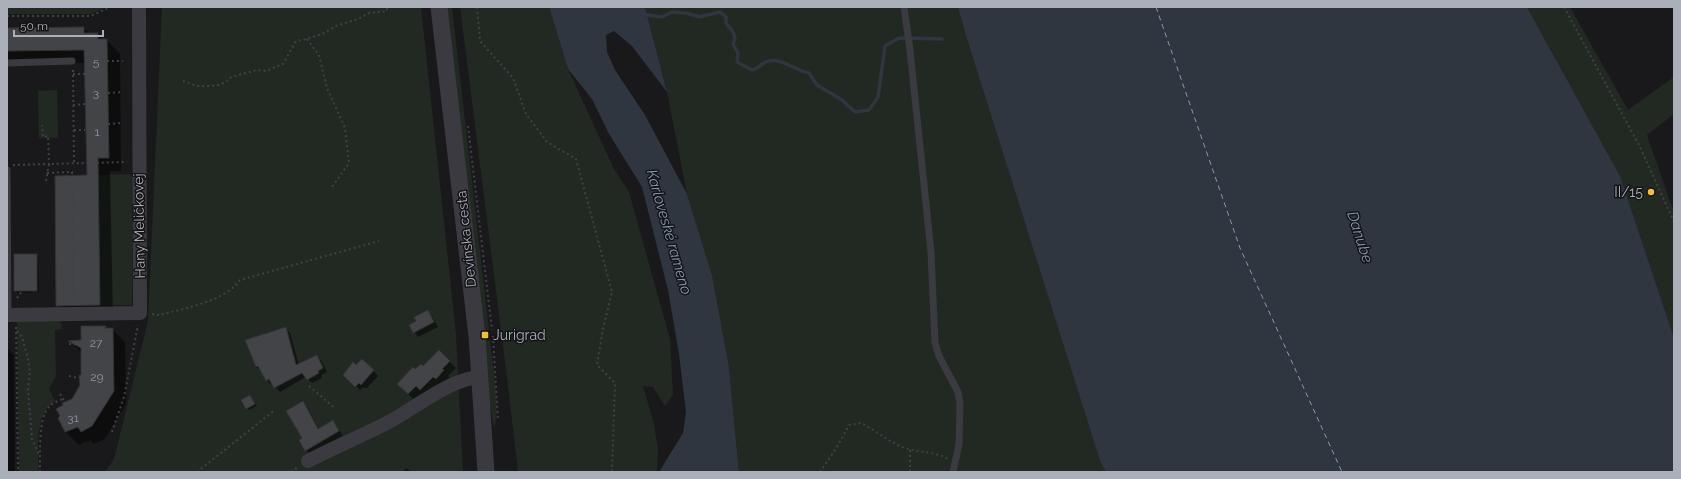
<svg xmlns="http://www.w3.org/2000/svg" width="1681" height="479" viewBox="0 0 1681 479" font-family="Raleway,sans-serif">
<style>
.green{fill:#212922}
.water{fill:#2f363f}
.shadow{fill:#0007}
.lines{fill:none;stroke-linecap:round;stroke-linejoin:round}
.stream{stroke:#2f363f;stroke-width:3.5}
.ferry{stroke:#849ab4;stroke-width:1;stroke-dasharray:5 4;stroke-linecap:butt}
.building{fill:#434448;stroke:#333337}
.path{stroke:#404147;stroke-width:2;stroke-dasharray:2 3;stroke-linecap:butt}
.service{stroke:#3a3a40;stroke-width:7}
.minor{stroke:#3a3a40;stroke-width:14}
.tertiary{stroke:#3a3a40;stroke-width:17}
.poi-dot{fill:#edbf3e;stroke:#141416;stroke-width:1.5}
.labels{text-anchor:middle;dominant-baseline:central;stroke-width:3;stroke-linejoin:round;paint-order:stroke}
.number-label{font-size:12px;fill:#91949e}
.poi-label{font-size:14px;fill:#abafba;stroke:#141416;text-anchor:end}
.street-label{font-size:14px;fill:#abafba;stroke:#141416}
.water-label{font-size:15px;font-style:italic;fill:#849ab4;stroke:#141416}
</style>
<rect width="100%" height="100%" fill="#19191b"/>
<g class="green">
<path d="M 7,7 L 107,7 L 90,14 L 7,14 Z"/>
<path d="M 162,7 L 421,7 L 456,334 L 463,472 L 105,472 L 114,459 L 148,321 Z"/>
<path d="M 447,7 L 452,7 L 489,330 L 485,331 Z"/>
<path d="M 460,7 L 549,7 L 568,69 L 614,169 L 629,192 L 670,339 L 673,395 L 665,406 L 653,387 L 643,386 L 654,424 L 658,450 L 657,472 L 518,472 L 507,377 Z"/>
<path d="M 645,7 L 958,7 L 966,36 L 1100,461 L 1106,472 L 739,472 L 729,367 L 712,275 L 687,194 L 667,92 Z"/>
<path d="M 1527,7 L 1570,7 L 1628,110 L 1674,77 L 1674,114 L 1647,135 L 1674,213 L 1674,338 L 1620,176 Z"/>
<path d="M 57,90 L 58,138 L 39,138 L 38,91 Z"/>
<path d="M 133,174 L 132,305 L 100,305 L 98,175 Z"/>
<path d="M 55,318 L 61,323 L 62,329 L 55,330 L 56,376 L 49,389 L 55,401 C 34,414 38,450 39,472 L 19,472 L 17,322 L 23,319 Z"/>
<path d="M 490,340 C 492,361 501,411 494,428 L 489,400 L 485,341 Z"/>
</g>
<g class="water">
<path d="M 549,7 L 645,7 L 667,92 L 632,46 L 614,31 L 606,35 L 607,52 L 615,70 L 645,115 L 687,194 L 712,275 L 729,367 L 739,472 L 659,472 L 683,433 L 686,412 L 679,354 L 668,290 L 642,187 L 609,134 L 592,99 L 568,69 Z"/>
<path d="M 958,7 L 1527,7 L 1620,176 L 1674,338 L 1674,472 L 1106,472 L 1100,461 L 966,36 Z"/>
</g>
<g class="shadow">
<path d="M 84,28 L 90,34 L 98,34 L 104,40 L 107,40 L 120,54 L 121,171 L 110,171 L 113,318 L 71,319 L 57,305 L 88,176 L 86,63 L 7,64 L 7,30 Z"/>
<path d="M 36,255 L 38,257 L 39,292 L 17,293 L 15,290 Z"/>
<path d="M 428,311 L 432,316 L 438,327 L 418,337 L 410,325 Z"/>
<path d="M 105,327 L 107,329 L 112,329 L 125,342 L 126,404 L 105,439 L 94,444 L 90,440 L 88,442 L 86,441 L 79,445 L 66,432 L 59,418 L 81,385 L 82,353 L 71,342 L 82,341 Z"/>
<path d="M 286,329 L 290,333 L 299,365 L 317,356 L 321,360 L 327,372 L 321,375 L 322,378 L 312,383 L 306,377 L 280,392 L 273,384 L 271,385 L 267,380 L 262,371 L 256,367 Z"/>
<path d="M 7,348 L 14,355 L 15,472 L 7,472 Z"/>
<path d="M 439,351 L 456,368 L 448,376 L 450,378 L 443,385 L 427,396 L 423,393 L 415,401 L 398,384 L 415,370 L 423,367 Z"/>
<path d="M 363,360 L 378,376 L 366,389 L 364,387 L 360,390 L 344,374 Z"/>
<path d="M 250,396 L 257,406 L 249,410 L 243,400 Z"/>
<path d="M 303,403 L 307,407 L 319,429 L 333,422 L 343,436 L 310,454 L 306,450 L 303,438 Z"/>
<path d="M 406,468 L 412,472 L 403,472 Z"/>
</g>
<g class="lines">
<path class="stream" d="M 642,14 L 662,17 L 672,12 L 686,13 L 699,17 L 720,12 L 726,17 L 726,23 L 733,32 L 735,38 L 733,44 L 738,53 L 737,62 L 752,70 C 758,69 761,64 766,62 C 781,56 795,71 809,73 L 817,85 L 842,100 L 855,112 L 869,110 L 878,97 L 885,46 L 899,38 L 942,39"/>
<path class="ferry" d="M 1156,7 L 1240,248 L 1342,472"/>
</g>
<g class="building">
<path d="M 84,27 L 84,33 L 98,33 L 98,39 L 107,39 L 109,158 L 98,158 L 100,305 L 56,306 L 55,176 L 87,175 L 84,50 L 7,51 L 7,28 Z"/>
<rect x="14" y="254" width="23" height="37"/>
<path d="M 428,310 L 434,322 L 413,333 L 409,325 L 416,321 L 414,317 Z"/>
<path d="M 81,326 L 106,326 L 105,328 L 113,328 L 114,391 L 92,426 L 81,432 L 78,427 L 65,432 L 58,418 L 60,416 L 56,409 L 63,405 L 62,403 L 72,399 L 80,385 L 79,375 L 81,375 L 81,348 L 68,341 L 81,340 Z"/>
<path d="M 286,327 L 296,365 L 317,355 L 323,368 L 318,371 L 319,373 L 307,380 L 302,373 L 274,388 L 269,379 L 266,381 L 258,366 L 256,367 L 245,340 Z"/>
<path d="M 439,350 L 450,361 L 442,369 L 444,370 L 436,379 L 433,377 L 420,390 L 416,386 L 408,394 L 397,384 L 413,367 L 415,369 L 421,364 L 423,366 Z"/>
<path d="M 362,359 L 374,370 L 361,385 L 359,383 L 355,387 L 343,375 L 353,362 L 356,365 Z"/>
<path d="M 250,395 L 255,404 L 246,409 L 241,400 Z"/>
<path d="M 303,401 L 318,429 L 333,420 L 339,431 L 305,451 L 299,440 L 302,438 L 286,411 Z"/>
</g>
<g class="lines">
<g class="path">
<path d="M 477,7 L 480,41 L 513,78 L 526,114 L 547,142 L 576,159 L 612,292 L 603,329 L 597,365 L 615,383 L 612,472"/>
<path d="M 1564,7 L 1640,147 L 1674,222"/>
<path d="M 7,16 L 91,16 L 110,7"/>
<path d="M 307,39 L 319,55 L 327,88 L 345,128 L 349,163 L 332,187"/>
<path d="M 107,61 L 123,61"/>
<path d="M 73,70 L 74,163"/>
<path d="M 73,74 L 85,74"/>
<path d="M 183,81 L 197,86 L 208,86 L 219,85 L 226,82 L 231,77 L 257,70 L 266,71 L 283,64 L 296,41 L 307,39 L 324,33 L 336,26 L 358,19 L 369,13 L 387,11 L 387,7"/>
<path d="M 108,93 L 123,92"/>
<path d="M 73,105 L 85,104"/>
<path d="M 108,124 L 123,123"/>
<path d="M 468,126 L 492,330"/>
<path d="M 74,130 L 85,130"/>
<path d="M 96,158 L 96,163"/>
<path d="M 13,165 L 49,164 L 48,136 L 43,137 L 42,125"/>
<path d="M 47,173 L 72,172 L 73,301"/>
<path d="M 46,181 L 49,164 L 127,162"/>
<path d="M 72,184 L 76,184"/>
<path d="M 72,200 L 76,200"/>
<path d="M 72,216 L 77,216"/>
<path d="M 72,232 L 77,232"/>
<path d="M 72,249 L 77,248"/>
<path d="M 72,265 L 77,265"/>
<path d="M 72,281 L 77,281"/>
<path d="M 17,298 L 22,291"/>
<path d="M 72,298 L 78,298"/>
<path d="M 152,314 L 159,315 C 185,308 224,302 240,280 L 379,241"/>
<path d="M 16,327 L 18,472"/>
<path d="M 17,331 L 22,337 L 28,359 L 30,372 L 28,390 L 32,439 L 40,457"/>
<path d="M 493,336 L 498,420"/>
<path d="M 69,344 L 79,344"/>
<path d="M 69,376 L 79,378"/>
<path d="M 309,386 L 336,409"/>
<path d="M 60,394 L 65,402"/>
<path d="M 112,432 L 124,397 L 138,325"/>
<path d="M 40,472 C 40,457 38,417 49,407 C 52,403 58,401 63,399"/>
<path d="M 197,472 L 275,410"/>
<path d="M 291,472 L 298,467"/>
<path d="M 820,472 L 837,447 L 849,425 L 861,423 C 876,431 889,442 905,448 C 919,453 935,451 948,459"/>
<path d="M 910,472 L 910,450"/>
</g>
<g class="service">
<path d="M 904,7 L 910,50 L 931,252 L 935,343 L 939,356 L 958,392 L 960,403 L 959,444 L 953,472"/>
<path d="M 7,63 L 72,61"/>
<path d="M 7,170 L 8,315"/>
</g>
<g class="minor">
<path d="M 7,315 L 140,313 L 139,7"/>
<path d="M 308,461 C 333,448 359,437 385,424 C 413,410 448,379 480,377"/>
</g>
<path class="tertiary" d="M 439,7 L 477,336 L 486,472"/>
</g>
<g class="poi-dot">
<circle cx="1651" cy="192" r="4"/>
<rect x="481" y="331" width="8" height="8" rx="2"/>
</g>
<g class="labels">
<g class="number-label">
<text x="96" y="62">5</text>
<text x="96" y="93">3</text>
<text x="97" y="132">1</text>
<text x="96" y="343">27</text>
<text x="97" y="377">29</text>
<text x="73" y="418">31</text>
</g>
<g class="poi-label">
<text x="1643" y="192">II/15</text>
<text x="493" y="335" text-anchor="start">Jurigrad</text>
</g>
<g class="street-label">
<text transform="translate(139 226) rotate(-91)">Hany Meličkovej</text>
<text transform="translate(466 239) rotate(-96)">Devínska cesta</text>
</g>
<g class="water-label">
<text transform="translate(669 232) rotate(74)">Karloveské rameno</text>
<text transform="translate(1360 237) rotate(72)">Danube</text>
</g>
</g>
<rect width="1681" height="479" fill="none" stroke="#abafba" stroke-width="16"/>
<path d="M14 30v6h89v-6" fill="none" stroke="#abafba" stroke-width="2"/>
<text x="20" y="30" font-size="12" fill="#abafba" stroke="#141416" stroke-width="3" paint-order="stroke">50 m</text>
</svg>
